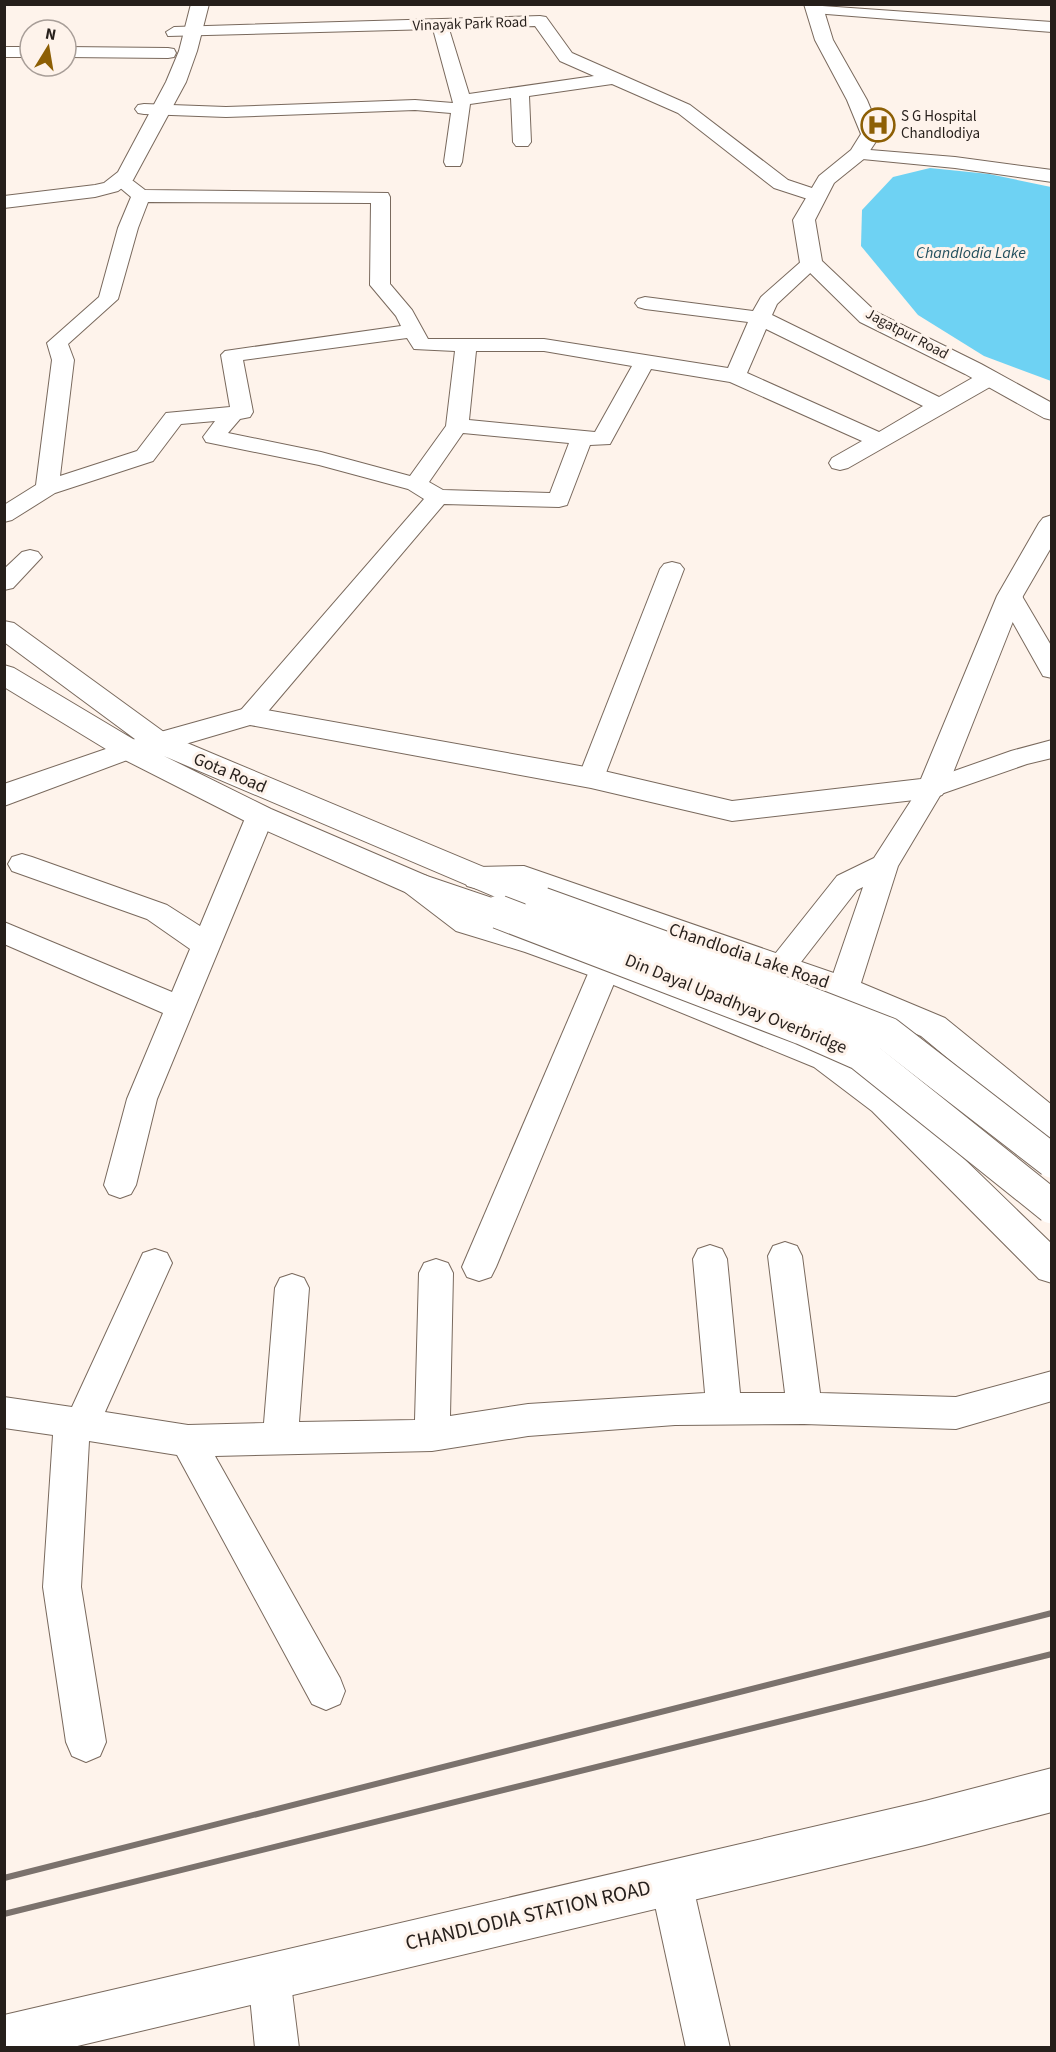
<svg xmlns="http://www.w3.org/2000/svg" width="1056" height="2052" viewBox="0 0 1056 2052" font-family="'Source Sans 3',sans-serif">
<style>
.water{fill:#6ed2f3}
.lines{fill:none;stroke-linecap:round;stroke-linejoin:round}
.minor-casing{stroke:#79695d;stroke-width:2}
.tertiary-casing{stroke:#79695d;stroke-width:2}
.secondary-casing{stroke:#79695d;stroke-width:2}
.minor{fill:#fff;fill-rule:evenodd}
.tertiary{fill:#fff;fill-rule:evenodd}
.secondary{fill:#fff;fill-rule:evenodd}
.rail{stroke:#7b726d;stroke-width:6}
.secondary-bridge-casing{stroke:#79695d;stroke-width:35;stroke-linecap:butt}
.secondary-bridge{stroke:#fff;stroke-width:33}
.labels{text-anchor:middle;dominant-baseline:central;stroke-width:6;stroke-linejoin:round;paint-order:stroke}
.far-street-label{font-size:15px;fill:#261f1b;stroke:#fef3eb}
.far-poi-label{font-size:15px;fill:#261f1b;stroke:#fef3eb;text-anchor:start}
.far-water-label{font-size:16px;font-style:italic;fill:#24505e;stroke:#fef3eb}
.street-label{font-size:18px;fill:#261f1b;stroke:#fef3eb}
.near-street-label{font-size:21px;fill:#261f1b;stroke:#fef3eb}
</style>
<rect width="100%" height="100%" fill="#fef3eb"/>
<path class="water" d="M 930,168 L 989,174 L 1051,187 L 1051,381 L 984,356 L 918,315 L 861,246 L 862,210 L 893,177 Z"/>
<g class="lines">
<defs>
<g id="minor">
<path d="M 808,5 L 1052,22 L 1052,32 L 814,13 L 808,11 L 806,8 Z"/>
<path d="M 540,16 L 546,17 L 572,53 L 690,105 L 788,180 L 824,192 L 826,196 L 824,200 L 817,202 L 774,188 L 678,113 L 612,84 L 529,96 L 531,142 L 528,146 L 516,146 L 513,142 L 511,98 L 470,104 L 462,162 L 460,166 L 446,166 L 444,162 L 451,113 L 415,110 L 226,117 L 144,114 L 138,113 L 135,109 L 138,105 L 144,104 L 226,107 L 415,100 L 453,103 L 433,29 L 168,36 L 166,32 L 174,27 ZM 535,26 L 560,61 L 594,76 L 469,94 L 449,29 Z"/>
<rect x="4" y="47" width="26" height="10"/>
<path d="M 66,47 L 168,48 L 174,49 L 176,53 L 174,57 L 168,58 L 66,57 Z"/>
<path d="M 858,149 L 955,157 L 1052,170 L 1052,182 L 955,168 L 852,158 L 849,154 L 852,150 Z"/>
<path d="M 121,175 L 128,177 L 145,190 L 388,193 L 390,197 L 390,284 L 412,310 L 428,339 L 544,339 L 728,368 L 748,322 L 645,309 L 638,307 L 635,303 L 638,299 L 645,297 L 753,311 L 761,297 L 804,259 L 818,259 L 821,263 L 777,304 L 772,315 L 939,397 L 981,373 L 989,372 L 997,373 L 1000,378 L 997,383 L 848,468 L 840,470 L 832,468 L 829,463 L 832,458 L 862,441 L 730,382 L 651,369 L 610,444 L 590,445 L 567,505 L 559,507 L 444,504 L 259,722 L 250,724 L 241,722 L 237,716 L 241,710 L 424,499 L 408,489 L 319,465 L 206,442 L 203,437 L 215,421 L 181,424 L 153,461 L 55,493 L 12,520 L 4,522 L 4,505 L 36,485 L 52,360 L 47,343 L 99,297 L 118,228 L 131,197 L 112,181 L 114,177 ZM 148,202 L 371,203 L 370,285 L 396,316 L 401,326 L 225,351 L 221,355 L 230,407 L 166,413 L 137,451 L 60,476 L 74,360 L 68,344 L 118,299 L 138,228 ZM 766,329 L 923,406 L 879,432 L 747,373 ZM 407,338 L 414,349 L 455,351 L 446,426 L 410,476 L 321,452 L 228,433 L 240,419 L 250,417 L 253,412 L 243,360 ZM 476,351 L 544,351 L 632,366 L 595,432 L 469,420 ZM 463,433 L 569,443 L 550,493 L 443,490 L 429,482 Z"/>
<path d="M 30,550 L 38,552 L 42,557 L 13,588 L 4,590 L 4,569 L 22,552 Z"/>
<path d="M 672,562 L 680,564 L 684,569 L 604,778 L 600,784 L 591,787 L 582,784 L 578,778 L 660,569 L 664,564 Z"/>
<path d="M 1010,589 L 1019,591 L 1052,647 L 1052,678 L 1043,676 L 998,596 L 1001,591 Z"/>
<path d="M 1052,740 L 1052,758 L 1027,764 L 941,794 L 898,866 L 848,1024 L 837,1027 L 826,1024 L 822,1016 L 828,989 L 863,887 L 857,890 L 791,975 L 781,978 L 771,975 L 766,967 L 771,959 L 837,876 L 874,858 L 923,782 L 1011,751 Z"/>
<path d="M 129,741 L 138,744 L 142,750 L 138,756 L 4,806 L 4,784 Z"/>
<path d="M 260,807 L 270,809 L 274,816 L 157,1099 L 136,1185 L 131,1194 L 120,1198 L 109,1194 L 104,1185 L 127,1099 L 163,1013 L 4,944 L 4,922 L 172,992 L 190,949 L 147,919 L 12,871 L 8,864 L 12,857 L 22,854 L 32,857 L 167,905 L 200,926 L 246,816 L 250,809 Z"/>
<path d="M 605,958 L 615,961 L 620,969 L 496,1267 L 491,1277 L 479,1281 L 467,1277 L 462,1267 L 590,969 L 595,961 Z"/>
<path d="M 785,1242 L 797,1246 L 802,1256 L 820,1393 L 956,1397 L 1052,1371 L 1052,1401 L 956,1429 L 804,1424 L 675,1425 L 528,1436 L 432,1451 L 215,1456 L 340,1678 L 345,1691 L 340,1704 L 326,1710 L 312,1704 L 177,1455 L 89,1441 L 81,1587 L 106,1742 L 100,1756 L 86,1762 L 72,1756 L 66,1742 L 43,1587 L 53,1435 L 4,1428 L 4,1397 L 72,1407 L 143,1253 L 155,1249 L 167,1253 L 172,1263 L 105,1412 L 188,1425 L 264,1423 L 275,1288 L 280,1278 L 292,1274 L 304,1278 L 309,1288 L 299,1422 L 415,1420 L 419,1273 L 424,1263 L 436,1259 L 448,1263 L 453,1273 L 450,1416 L 528,1404 L 705,1393 L 693,1259 L 698,1249 L 710,1245 L 722,1249 L 727,1259 L 740,1393 L 785,1393 L 768,1256 L 773,1246 Z"/>
<path d="M 671,1861 L 686,1867 L 692,1882 L 730,2048 L 686,2048 L 650,1882 L 656,1867 Z"/>
<path d="M 269,1955 L 284,1961 L 290,1976 L 299,2048 L 255,2048 L 248,1976 L 254,1961 Z"/>
</g>
<g id="tertiary">
<path d="M 191,4 L 209,4 L 197,51 L 186,82 L 133,180 L 118,191 L 95,197 L 4,208 L 4,196 L 95,185 L 104,183 L 118,172 L 166,82 L 179,51 Z"/>
<path d="M 804,4 L 822,4 L 833,40 L 867,100 L 881,134 L 865,158 L 834,183 L 815,220 L 822,261 L 876,312 L 981,364 L 1052,403 L 1052,420 L 1044,418 L 965,374 L 860,322 L 800,263 L 793,220 L 819,176 L 851,150 L 861,134 L 847,100 L 815,40 Z"/>
<path d="M 1052,515 L 1052,546 L 1023,596 L 947,788 L 942,795 L 932,798 L 732,821 L 591,788 L 250,725 L 131,760 L 121,757 L 117,750 L 121,743 L 250,707 L 591,768 L 732,801 L 921,779 L 997,596 L 1039,523 L 1043,518 Z"/>
<path d="M 524,866 L 854,980 L 945,1018 L 1052,1105 L 1052,1138 L 1040,1135 L 921,1036 L 832,998 L 522,888 L 478,889 L 467,886 L 463,878 L 467,870 L 478,867 Z"/>
<path d="M 416,873 L 427,876 L 478,915 L 547,936 L 616,961 L 838,1049 L 896,1093 L 1052,1244 L 1052,1283 L 1039,1279 L 872,1111 L 814,1067 L 594,977 L 525,952 L 456,931 L 405,892 L 401,884 L 405,876 Z"/>
<path d="M 1052,1768 L 1052,1812 L 925,1845 L 69,2048 L 4,2048 L 4,2015 L 925,1801 Z"/>
</g>
<path id="secondary" d="M 4,621 L 14,623 L 168,735 L 548,894 L 553,902 L 548,910 L 537,913 L 526,910 L 164,756 L 271,809 L 427,876 L 510,904 L 515,912 L 510,920 L 499,923 L 488,920 L 405,892 L 249,823 L 119,757 L 4,687 L 4,665 L 14,668 L 143,745 L 4,642 Z"/>
</defs>
<use href="#minor" class="minor-casing"/>
<use href="#tertiary" class="tertiary-casing"/>
<use href="#secondary" class="secondary-casing"/>
<use href="#minor" class="minor"/>
<use href="#tertiary" class="tertiary"/>
<use href="#secondary" class="secondary"/>
<g class="rail">
<path d="M 4,1878 L 1052,1613"/>
<path d="M 4,1914 L 1052,1654"/>
</g>
<defs>
<g id="secondary-bridge">
<path d="M 542,904 L 692,958 L 888,1034 L 1052,1161"/>
<path d="M 499,912 L 802,1028 L 861,1054 L 1052,1207"/>
</g>
</defs>
<use href="#secondary-bridge" class="secondary-bridge-casing"/>
<use href="#secondary-bridge" class="secondary-bridge"/>
</g>
<defs>
<symbol id="hospital-ring" viewBox="-11 -11 22 22"><circle r="9.5" fill="#fef3eb" stroke="#8d5f05" stroke-width="1.5"/><path d="M-5-5h3v3.5h4V-5h3V5h-3V1.5h-4V5h-3Z" fill="#8d5f05"/></symbol>
</defs>
<g fill-rule="evenodd">
<use href="#hospital-ring" x="859" y="106" width="38" height="38"/>
</g>
<g class="labels">
<g class="far-street-label">
<text transform="translate(470 24) rotate(-2)">Vinayak Park Road</text>
<text transform="translate(907 334) rotate(28)">Jagatpur Road</text>
</g>
<g class="far-poi-label">
<text x="901" y="116">S G Hospital<tspan x="901" dy="17">Chandlodiya</tspan></text>
</g>
<g class="far-water-label">
<text x="971" y="253">Chandlodia Lake</text>
</g>
<g class="street-label">
<text transform="translate(230 773) rotate(23)">Gota Road</text>
<text transform="translate(749 956) rotate(19)">Chandlodia Lake Road</text>
<text transform="translate(736 1004) rotate(22)">Din Dayal Upadhyay Overbridge</text>
</g>
<g class="near-street-label">
<text transform="translate(528 1915) rotate(-13)">CHANDLODIA STATION ROAD</text>
</g>
</g>
<rect width="1056" height="2052" fill="none" stroke="#261f1b" stroke-width="12"/>
<g transform="translate(48 48) rotate(11)"><circle r="28" fill="#fef3eb" stroke="#a89e98" stroke-width="1.5"/>
<path d="M0-4.5L10 22L0 15L-10 22Z" fill="#8d5f05"/>
<text y="-9" font-size="16" font-weight="bold" text-anchor="middle" fill="#261f1b">N</text>
</g>
</svg>
